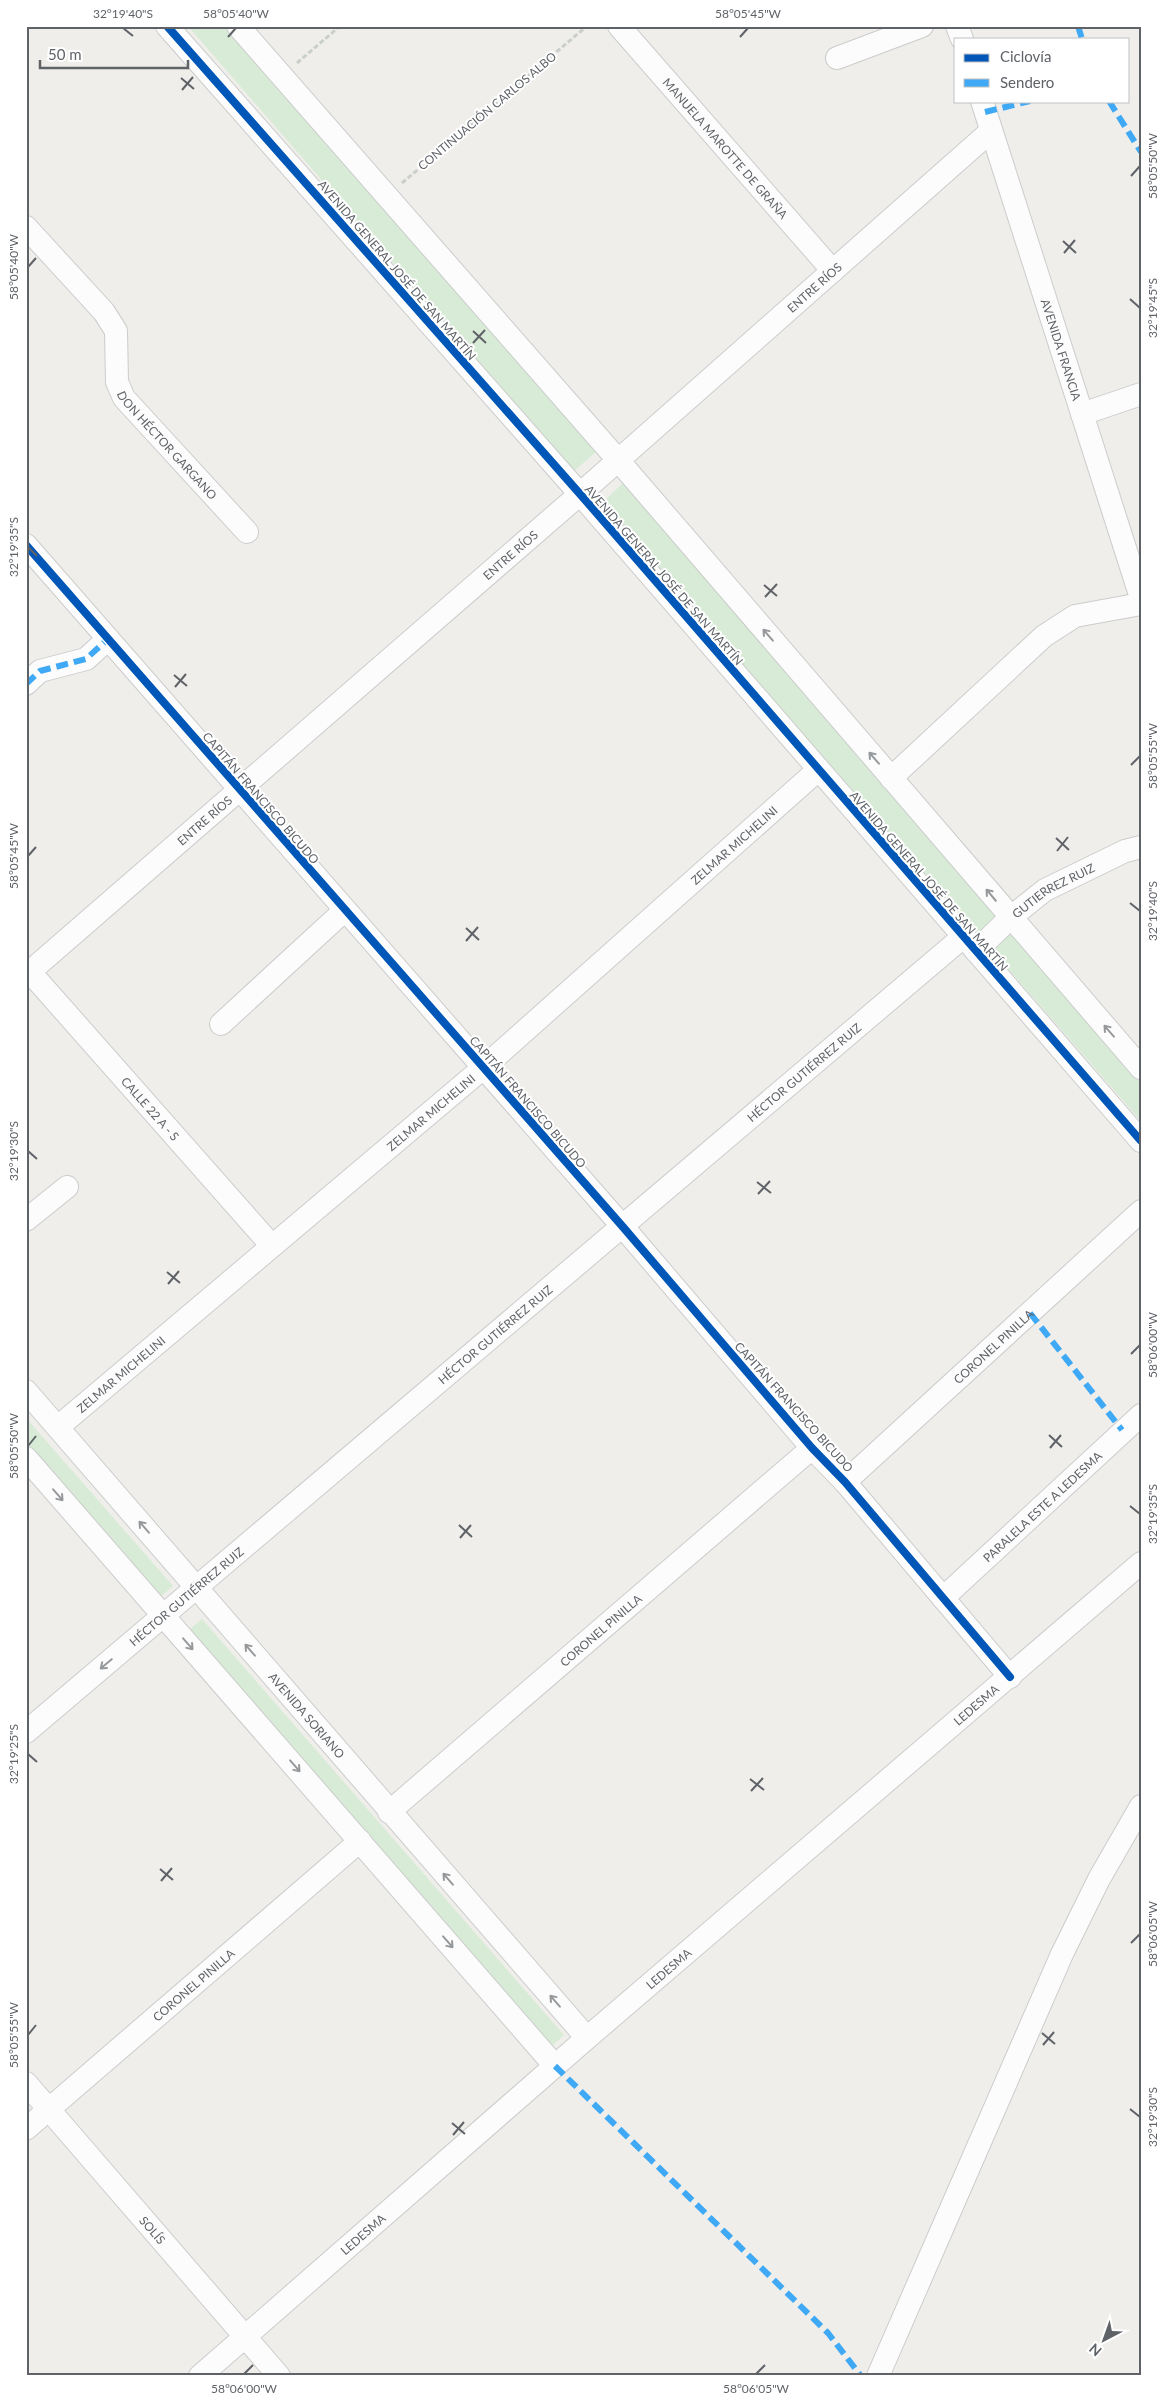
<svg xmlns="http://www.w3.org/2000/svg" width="1167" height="2402" viewBox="0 0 1167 2402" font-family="Lato,sans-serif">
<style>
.green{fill:#d8ebd6}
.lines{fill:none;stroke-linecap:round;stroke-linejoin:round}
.minor-casing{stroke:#cbcccc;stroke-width:24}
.path{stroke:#cacfcc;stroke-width:3;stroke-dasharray:5 2.5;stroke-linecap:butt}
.minor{stroke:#fdfcfc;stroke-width:22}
.quiet{stroke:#3fa9f5;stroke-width:6;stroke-dasharray:12 6;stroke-linecap:butt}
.cycleway-casing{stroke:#fff;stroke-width:11}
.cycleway{stroke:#0057b8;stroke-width:8}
.oneway{stroke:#96999c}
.ticks{fill:none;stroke:#5f6368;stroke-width:2}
.labels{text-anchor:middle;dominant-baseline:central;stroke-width:4;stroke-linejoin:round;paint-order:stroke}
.street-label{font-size:12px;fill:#5f6368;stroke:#fff}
.neatline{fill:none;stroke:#5f6368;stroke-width:2}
.ticks-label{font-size:12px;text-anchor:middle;fill:#5f6368}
</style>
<rect width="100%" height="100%" fill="#efeeea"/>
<g class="green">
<path d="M 188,26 L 226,26 L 596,452 L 574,471 Z"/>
<path d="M 623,483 L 1141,1080 L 1141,1121 L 602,503 Z"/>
<path d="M 26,1418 L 173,1586 L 160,1597 L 26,1444 Z"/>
<path d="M 202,1619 L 564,2035 L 552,2046 L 189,1630 Z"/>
</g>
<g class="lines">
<defs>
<g id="minor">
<path d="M 167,26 L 580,494 L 1141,1141"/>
<path d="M 238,26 L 618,460 L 1141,1068"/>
<path id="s1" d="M 619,26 L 833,271"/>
<path d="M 957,26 L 962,39"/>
<path d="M 837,58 L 922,26"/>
<path id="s2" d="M 982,101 L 1141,598"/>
<path id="s3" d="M 26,227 L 104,312 L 116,331 L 117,382 L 124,398 L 247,532"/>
<path d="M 1082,414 L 1141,394"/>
<path d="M 26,545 L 623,1227 L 812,1448 L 845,1482 L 1010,1677"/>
<path d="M 26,684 L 40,671 L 86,659 L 108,639"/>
<path d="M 891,778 L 1044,636 L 1075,616 L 1141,604"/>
<path id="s4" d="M 976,951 L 1010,918 L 1045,890 L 1125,851 L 1141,847"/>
<path id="s5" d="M 30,972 L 272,1246"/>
<path id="s6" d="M 26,975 L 580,494 L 991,131"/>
<path d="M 221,1024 L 345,910"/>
<path d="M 26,1220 L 67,1187"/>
<path id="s7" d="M 26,1391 L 587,2038"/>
<path id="s8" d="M 58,1427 L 483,1068 L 818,770"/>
<path d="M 26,1458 L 555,2066"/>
<path id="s9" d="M 845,1482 L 1141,1211"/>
<path id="s10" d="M 943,1598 L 1141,1415"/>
<path id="s11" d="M 26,1732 L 963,937"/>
<path id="s12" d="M 389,1812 L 812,1448"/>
<path id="s13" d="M 26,2083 L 279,2376"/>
<path id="s14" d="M 26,2129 L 360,1841"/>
<path id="s15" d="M 200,2376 L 587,2038 L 1141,1563"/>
<path d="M 878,2376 L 1062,1954 L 1099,1879 L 1141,1806"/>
</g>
</defs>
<use href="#minor" class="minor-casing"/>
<g class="path">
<path d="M 297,63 L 340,26"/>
<path d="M 402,183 L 587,26"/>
</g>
<use href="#minor" class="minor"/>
<g class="quiet">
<path d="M 1078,26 L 1082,39"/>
<path d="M 1109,101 L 1141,152"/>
<path d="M 985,112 L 1030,101"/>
<path d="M 26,684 L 40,671 L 86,659 L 108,639"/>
<path d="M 1030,1313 L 1122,1430"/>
<path d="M 555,2066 L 828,2333 L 861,2376"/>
</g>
<defs>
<g id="cycleway">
<path d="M 167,26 L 580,494 L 1141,1141"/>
<path d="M 26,545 L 623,1227 L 812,1448 L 845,1482 L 1010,1677"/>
</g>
</defs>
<use href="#cycleway" class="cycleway-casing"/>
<use href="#cycleway" class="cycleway"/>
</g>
<defs><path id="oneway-shaft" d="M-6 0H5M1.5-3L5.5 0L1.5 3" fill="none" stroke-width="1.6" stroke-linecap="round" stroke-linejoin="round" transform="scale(1.25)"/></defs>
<g class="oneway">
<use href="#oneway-shaft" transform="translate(768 635) rotate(-131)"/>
<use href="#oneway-shaft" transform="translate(874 758) rotate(-131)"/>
<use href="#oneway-shaft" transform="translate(991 895) rotate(-130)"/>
<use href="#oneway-shaft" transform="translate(1109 1031) rotate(-131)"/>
<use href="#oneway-shaft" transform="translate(58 1495) rotate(49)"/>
<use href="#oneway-shaft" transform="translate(144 1527) rotate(-131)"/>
<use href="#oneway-shaft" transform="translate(188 1644) rotate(49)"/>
<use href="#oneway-shaft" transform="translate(250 1650) rotate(-131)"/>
<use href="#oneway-shaft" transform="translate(106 1664) rotate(140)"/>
<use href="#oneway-shaft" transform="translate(295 1766) rotate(49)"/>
<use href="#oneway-shaft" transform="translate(448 1879) rotate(-131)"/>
<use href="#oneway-shaft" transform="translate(448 1942) rotate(49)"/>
<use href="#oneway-shaft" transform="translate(555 2001) rotate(-131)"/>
</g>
<path class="ticks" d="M 123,28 L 133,36M 228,37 L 236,28M 740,37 L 748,28M 181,78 L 194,89M 182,90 L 193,77M 1131,176 L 1140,166M 1063,241 L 1076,253M 1064,253 L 1075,240M 28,267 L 36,258M 1130,299 L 1140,308M 473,331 L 486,343M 473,343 L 485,330M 28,547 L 37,556M 764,585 L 777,596M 765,597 L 777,584M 174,675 L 187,686M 175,687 L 186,674M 1131,765 L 1140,756M 1056,838 L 1069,850M 1057,851 L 1068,837M 28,856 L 36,847M 1130,903 L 1140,911M 466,928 L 479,940M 466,941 L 478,927M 28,1151 L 37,1159M 757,1182 L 771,1193M 758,1194 L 770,1181M 167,1272 L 180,1283M 168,1284 L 179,1271M 1131,1354 L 1140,1345M 1049,1435 L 1062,1447M 28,1446 L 36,1436M 1050,1448 L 1061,1435M 1130,1506 L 1140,1514M 459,1525 L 472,1537M 460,1538 L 471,1525M 28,1754 L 37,1762M 750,1779 L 764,1790M 751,1791 L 763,1778M 160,1869 L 173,1880M 161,1881 L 172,1868M 1131,1943 L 1140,1934M 1042,2033 L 1055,2044M 28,2035 L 36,2025M 1043,2045 L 1054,2032M 1130,2109 L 1140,2117M 452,2123 L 465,2134M 453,2135 L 464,2122M 244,2374 L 253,2365M 756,2374 L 765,2365"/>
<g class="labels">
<g class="street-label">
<text transform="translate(487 111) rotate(-40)">CONTINUACIÓN CARLOS ALBO</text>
<text stroke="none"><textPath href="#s1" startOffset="162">MANUELA MAROTTE DE GRAÑA</textPath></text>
<text transform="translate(397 270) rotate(49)">AVENIDA GENERAL JOSÉ DE SAN MARTÍN</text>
<text stroke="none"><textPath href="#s6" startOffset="1046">ENTRE RÍOS</textPath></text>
<text stroke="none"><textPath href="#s2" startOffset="261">AVENIDA FRANCIA</textPath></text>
<text stroke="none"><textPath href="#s3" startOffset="270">DON HÉCTOR GARGANO</textPath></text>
<text stroke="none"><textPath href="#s6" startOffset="641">ENTRE RÍOS</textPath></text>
<text transform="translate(664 575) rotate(49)">AVENIDA GENERAL JOSÉ DE SAN MARTÍN</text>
<text transform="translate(261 798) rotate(49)">CAPITÁN FRANCISCO BICUDO</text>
<text stroke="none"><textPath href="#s6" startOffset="236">ENTRE RÍOS</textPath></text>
<text stroke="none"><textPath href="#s8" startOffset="892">ZELMAR MICHELINI</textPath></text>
<text transform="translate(929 881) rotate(49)">AVENIDA GENERAL JOSÉ DE SAN MARTÍN</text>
<text stroke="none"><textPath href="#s4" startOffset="99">GUTIERREZ RUIZ</textPath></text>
<text stroke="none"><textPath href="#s11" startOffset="1020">HÉCTOR GUTIÉRREZ RUIZ</textPath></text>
<text transform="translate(528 1102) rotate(49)">CAPITÁN FRANCISCO BICUDO</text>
<text stroke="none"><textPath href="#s5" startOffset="182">CALLE 22 A - S</textPath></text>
<text stroke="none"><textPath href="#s8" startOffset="488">ZELMAR MICHELINI</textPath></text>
<text stroke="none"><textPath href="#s11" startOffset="615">HÉCTOR GUTIÉRREZ RUIZ</textPath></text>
<text stroke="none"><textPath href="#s9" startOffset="201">CORONEL PINILLA</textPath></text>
<text stroke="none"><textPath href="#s8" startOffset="82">ZELMAR MICHELINI</textPath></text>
<text transform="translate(794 1407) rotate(48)">CAPITÁN FRANCISCO BICUDO</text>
<text stroke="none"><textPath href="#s10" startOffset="135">PARALELA ESTE A LEDESMA</textPath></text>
<text stroke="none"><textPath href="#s11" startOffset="210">HÉCTOR GUTIÉRREZ RUIZ</textPath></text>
<text stroke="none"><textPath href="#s12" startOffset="279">CORONEL PINILLA</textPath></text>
<text stroke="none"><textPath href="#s15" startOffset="1026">LEDESMA</textPath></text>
<text stroke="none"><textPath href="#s7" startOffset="429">AVENIDA SORIANO</textPath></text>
<text stroke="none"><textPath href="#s15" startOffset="621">LEDESMA</textPath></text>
<text stroke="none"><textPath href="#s14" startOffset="221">CORONEL PINILLA</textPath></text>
<text stroke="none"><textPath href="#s13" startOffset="194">SOLÍS</textPath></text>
<text stroke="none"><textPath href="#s15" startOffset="216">LEDESMA</textPath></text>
</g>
</g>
<rect width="1167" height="2402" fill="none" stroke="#ffffff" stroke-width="55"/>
<rect x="954" y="38" width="175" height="65" fill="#ffffff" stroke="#bfc1c3"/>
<rect x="964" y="54" width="25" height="8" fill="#0057b8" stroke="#bfc1c3"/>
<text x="1000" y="62" font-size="15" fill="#5f6368">Ciclovía</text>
<rect x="964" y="79" width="25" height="8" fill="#3fa9f5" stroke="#bfc1c3"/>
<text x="1000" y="88" font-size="15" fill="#5f6368">Sendero</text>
<g transform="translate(1104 2340) rotate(221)" stroke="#ffffff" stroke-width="4" paint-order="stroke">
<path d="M0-4L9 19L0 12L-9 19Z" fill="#5f6368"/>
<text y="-8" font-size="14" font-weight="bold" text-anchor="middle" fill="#5f6368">N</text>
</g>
<path d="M40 60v8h148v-8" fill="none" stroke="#5f6368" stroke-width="2.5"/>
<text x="48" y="60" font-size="15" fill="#5f6368" stroke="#ffffff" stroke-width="4" paint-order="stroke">50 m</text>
<rect x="28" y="28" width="1112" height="2346" class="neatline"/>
<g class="ticks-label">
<text x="123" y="18">32°19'40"S</text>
<text x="236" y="18">58°05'40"W</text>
<text x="748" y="18">58°05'45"W</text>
<text transform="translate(1153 166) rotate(-90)" y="4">58°05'50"W</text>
<text transform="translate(14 267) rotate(-90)" y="4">58°05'40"W</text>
<text transform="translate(1153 308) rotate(-90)" y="4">32°19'45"S</text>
<text transform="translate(14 547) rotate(-90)" y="4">32°19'35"S</text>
<text transform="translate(1153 756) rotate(-90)" y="4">58°05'55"W</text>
<text transform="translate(14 856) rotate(-90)" y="4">58°05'45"W</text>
<text transform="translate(1153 911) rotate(-90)" y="4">32°19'40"S</text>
<text transform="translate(14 1151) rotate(-90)" y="4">32°19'30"S</text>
<text transform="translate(1153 1345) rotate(-90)" y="4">58°06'00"W</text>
<text transform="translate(14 1446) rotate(-90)" y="4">58°05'50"W</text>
<text transform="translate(1153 1514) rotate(-90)" y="4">32°19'35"S</text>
<text transform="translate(14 1754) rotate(-90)" y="4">32°19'25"S</text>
<text transform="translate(1153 1934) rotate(-90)" y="4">58°06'05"W</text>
<text transform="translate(14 2035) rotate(-90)" y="4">58°05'55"W</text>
<text transform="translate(1153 2117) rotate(-90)" y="4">32°19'30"S</text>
<text x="244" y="2393">58°06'00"W</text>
<text x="756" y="2393">58°06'05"W</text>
</g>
</svg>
